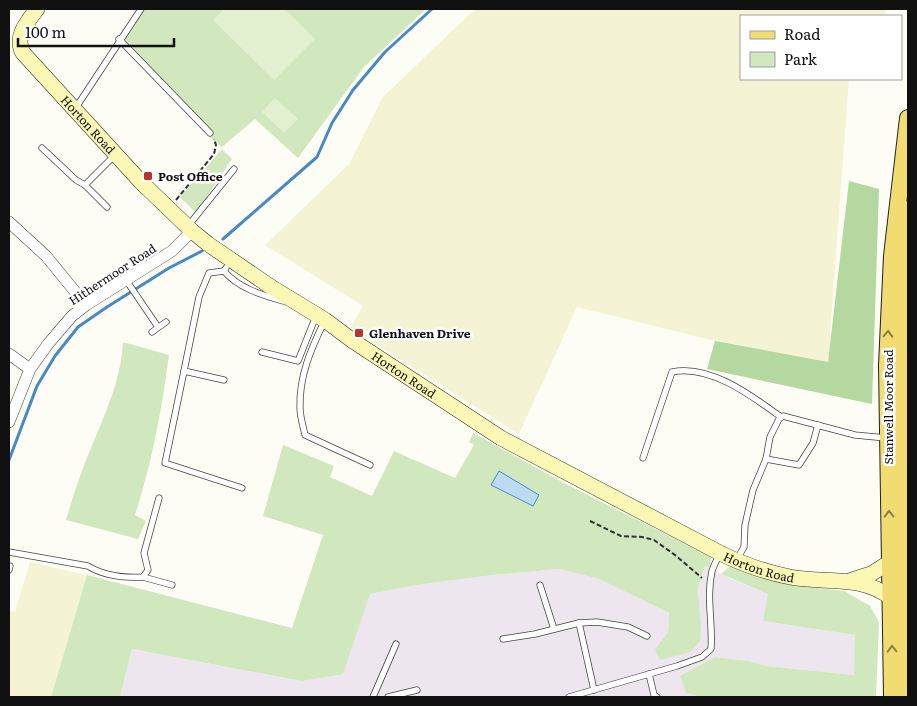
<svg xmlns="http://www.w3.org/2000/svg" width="917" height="706" font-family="Literata,serif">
	<rect width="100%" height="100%" fill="#fefdf5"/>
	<path fill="#eee6ee" d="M705,566L731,579L769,594L763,621L856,635L854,675L767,666L749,661L715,657L686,693L701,697H120L132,649L301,681L370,594L417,585L493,575L559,569L599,579L669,613L668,632L655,649L701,624L698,588Z"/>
	<g fill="#f4f4d5">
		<path d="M475,9H884L887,16H741V79H849L828,363L715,341L577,307L519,434L350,328L363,306L265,245L349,164L383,97Z"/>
		<path d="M30,562L87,575L51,697H9V611L15,612Z"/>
	</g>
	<g fill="#d1e8bf">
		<path d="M144,9H426L364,67L298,158L255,119L222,147L213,140L124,38Z"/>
		<path d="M222,149L232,159L196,213L180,197Z"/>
		<path d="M123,342L169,355C162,409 152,462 135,515L146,521L138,539L66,520C71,503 76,487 82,471C97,430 121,387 123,342Z"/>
		<path d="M473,433L566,484L711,557L710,568L705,566L698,588L701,624L700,641L690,652L660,660L655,649L668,632L669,613L599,579L559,569L493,575L417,585L370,594L343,674L301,681L132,649L120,697H51L87,575L292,628L323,535L263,516L283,445L334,466L330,477L372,496L394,451L455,478L474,445L469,442Z"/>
		<path d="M735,565L810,587L844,591L870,606L879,622L876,697H701L686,693L680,676L715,657L749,661L767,666L854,675L855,635L763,621L768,594L721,574L729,567Z"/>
	</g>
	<path fill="#b4d89f" d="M849,181L879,189L872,404L707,369L715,341L828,362Z"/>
	<g fill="#e2f0d0">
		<path d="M224,9H285L315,39L274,80L213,20Z"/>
		<path d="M275,98L298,119L284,133L262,112Z"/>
	</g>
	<path fill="#bcdaf3" stroke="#4789c6" d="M499,471L539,495L533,506L491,485Z"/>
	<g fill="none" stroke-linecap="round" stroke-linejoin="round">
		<g stroke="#4789c6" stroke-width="3">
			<path d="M223,239L317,157L332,123L353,90L385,52L432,9"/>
			<path d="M9,460L37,386L55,356L78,327L107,307L169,268L202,251"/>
		</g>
		<defs>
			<g id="lane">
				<path d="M119,39L210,133"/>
				<path d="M75,109L141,9"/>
				<path d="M42,148L76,180L85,185"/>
				<path d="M107,207L85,185L115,155"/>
				<path d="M188,226L234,169"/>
				<path d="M226,268L224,271C238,288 262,295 283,301"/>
				<path d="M224,271L209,273L199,297L184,371L224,380"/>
				<path d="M126,280L158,327"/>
				<path d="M324,322C311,349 299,376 300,408C300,416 303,426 305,435L370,465"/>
				<path d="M152,332L166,322"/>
				<path d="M262,352L298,361L316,316"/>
				<path d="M184,371L165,463L242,488"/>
				<path d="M643,458L672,372C710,364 752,396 781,417"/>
				<path d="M766,459L799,465L813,443L818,425"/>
				<path d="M9,552L88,566C104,576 124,578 143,577L148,570L144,553L159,498"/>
				<path d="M737,559L744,547L745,525L753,490L766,459L770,437L779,419L783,416L855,435L886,438"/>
				<path d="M9,566H10L9,570"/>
				<path d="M143,577L172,585"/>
				<path d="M540,585L554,629"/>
				<path d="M579,623L594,690"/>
				<path d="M503,639L535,634L579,623L597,622L628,627L647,636"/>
				<path d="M649,674L654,695L657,697"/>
				<path d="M373,697L396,644"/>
				<path d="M388,697L417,690"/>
				<path d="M569,697L677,666L702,657L711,649C713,623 706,597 712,571C714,565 717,559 720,553"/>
			</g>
			<g id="street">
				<path d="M9,222L46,256L86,305"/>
				<path d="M9,354L30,369"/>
				<path d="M9,422L30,369L48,344L72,316L86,305L172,251L192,231"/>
			</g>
			<g id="secondary">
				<path id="s1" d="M37,9C27,22 14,37 23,53L141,182L192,231L208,244L271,287L325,320L353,341L501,438L720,553C742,564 765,572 790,577C825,584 861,574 891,598"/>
				<path d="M852,580L871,574L890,562"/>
			</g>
			<g id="primary">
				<path d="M892,697L887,365L892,256L908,118"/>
				<path d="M905,697L899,366L908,209"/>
			</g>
		</defs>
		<use href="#lane" stroke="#434343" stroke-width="7"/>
		<use href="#street" stroke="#434343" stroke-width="12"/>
		<use href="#secondary" stroke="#323232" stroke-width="16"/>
		<use href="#primary" stroke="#212121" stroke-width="18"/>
		<g stroke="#323232" stroke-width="2" stroke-dasharray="5 2.5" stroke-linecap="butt">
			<path d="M176,200L214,154L216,145L214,139"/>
			<path d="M590,521L621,536L642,537L654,540L675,555L702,578"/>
		</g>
		<use href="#lane" stroke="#fff" stroke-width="5.5"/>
		<use href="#street" stroke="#fff" stroke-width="11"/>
		<use href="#secondary" stroke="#faf8b4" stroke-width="15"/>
		<use href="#primary" stroke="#f1dc72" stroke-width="16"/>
	</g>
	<defs><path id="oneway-chevron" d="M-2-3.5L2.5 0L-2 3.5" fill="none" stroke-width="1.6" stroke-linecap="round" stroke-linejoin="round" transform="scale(1.25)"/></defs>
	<g stroke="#8c8046">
		<use href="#oneway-chevron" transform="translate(888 334) rotate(-88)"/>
		<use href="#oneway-chevron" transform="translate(889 514) rotate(-91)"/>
		<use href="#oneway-chevron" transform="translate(892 649) rotate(-91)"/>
	</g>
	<g fill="#ba342f" stroke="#fff" stroke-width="2">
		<rect x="143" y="171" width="10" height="10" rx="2.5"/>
		<rect x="354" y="328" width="10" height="10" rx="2.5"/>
	</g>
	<g text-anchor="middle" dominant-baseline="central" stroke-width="5" stroke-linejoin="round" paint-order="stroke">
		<g font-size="12" fill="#101010" stroke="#fff">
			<text stroke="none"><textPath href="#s1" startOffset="146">Horton Road</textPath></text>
			<text transform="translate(112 274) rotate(-33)">Hithermoor Road</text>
			<text stroke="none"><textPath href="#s1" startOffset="551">Horton Road</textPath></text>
			<text transform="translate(888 407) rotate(-90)">Stanwell Moor Road</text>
			<text stroke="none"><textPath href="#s1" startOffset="956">Horton Road</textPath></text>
		</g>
		<g font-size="12" font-weight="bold" fill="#101010" stroke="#fff" text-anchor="start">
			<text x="158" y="176">Post Office</text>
			<text x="369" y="333">Glenhaven Drive</text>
		</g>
	</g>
	<rect width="917" height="706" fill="none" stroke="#101010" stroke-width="20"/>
	<rect x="740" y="15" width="162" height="65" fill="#ffffff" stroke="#9f9f9f"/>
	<rect x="750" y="31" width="25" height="8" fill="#f1dc72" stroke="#9f9f9f"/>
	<text x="784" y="40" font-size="15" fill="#101010">Road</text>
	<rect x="750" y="52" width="25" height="15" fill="#d1e8bf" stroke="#9f9f9f"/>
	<text x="784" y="65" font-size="15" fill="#101010">Park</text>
	<path d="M18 38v8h156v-8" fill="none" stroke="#101010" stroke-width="2.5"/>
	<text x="25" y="38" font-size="15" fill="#101010" stroke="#ffffff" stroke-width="4" paint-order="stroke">100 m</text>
</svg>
